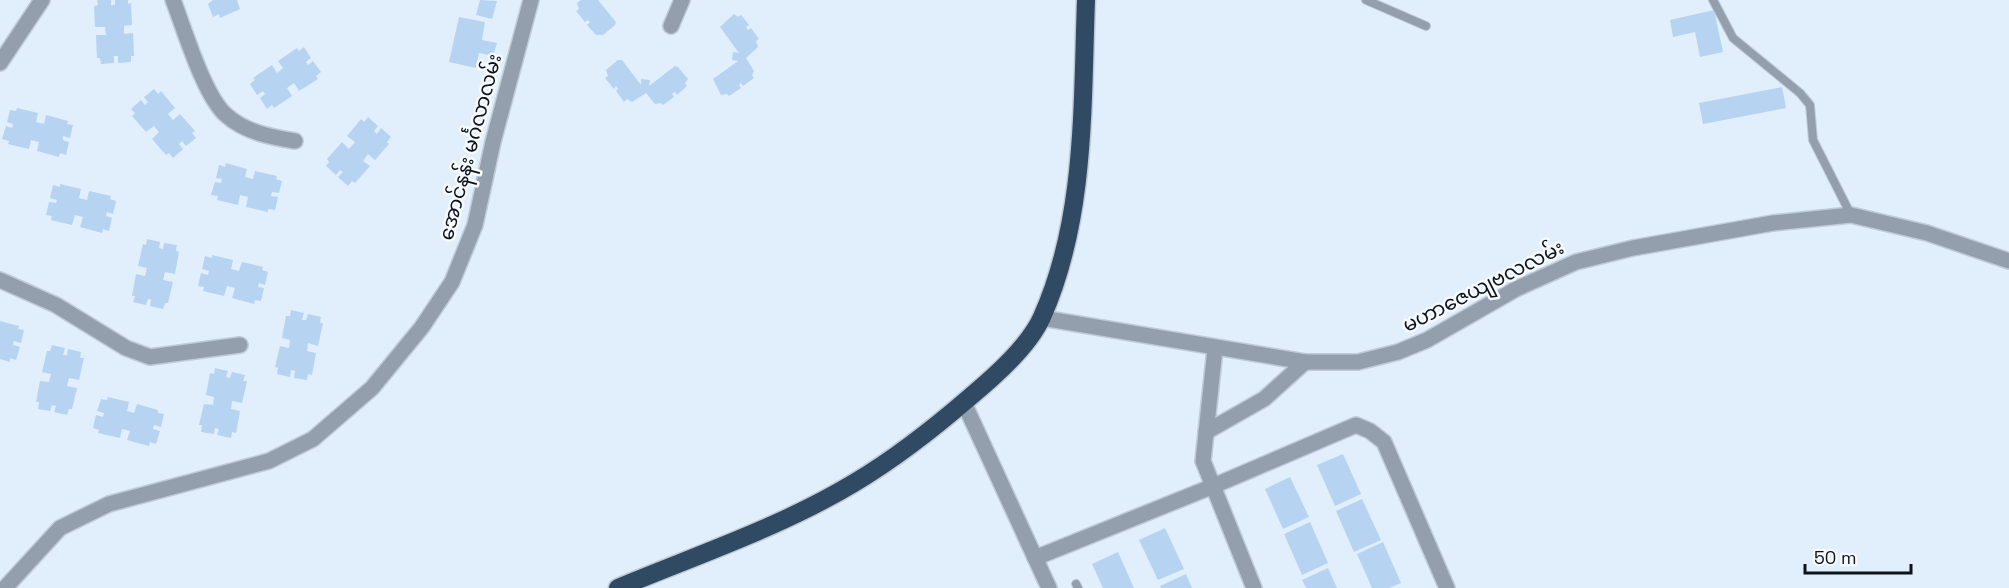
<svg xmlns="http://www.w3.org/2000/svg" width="2009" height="588" font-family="'Space Grotesk','Noto Sans Myanmar',sans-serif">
	<rect width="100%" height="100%" fill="#e1eefb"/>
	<g fill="#b6d4f2">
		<path d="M97,0H111V5H115V0H128V4L131,3L132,25L124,26V34L133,33L134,56H131V62L118,63V56H114V63L101,64L100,58H97L96,35H106L105,27H95L94,6L98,5Z"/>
		<path d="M213,0H237L240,9L220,18L219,14L213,17L208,4Z"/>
		<path d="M480,0L497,1L492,19L476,15Z"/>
		<path d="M581,0H598L616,22L615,25L603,35H596L587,25L590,22L588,20L585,22L576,11L579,9L577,3Z"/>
		<path d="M1714,10L1723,52L1700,57L1695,32L1673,37L1670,20Z"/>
		<path d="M734,14L738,17L741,15L749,25L746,27L748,30L751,28L759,39L756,41L758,47L746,58L754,71L752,75L754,78L743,86L741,83L739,85L741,88L729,96L727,94L721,95L713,79L738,61L732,60L733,52L739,53L720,27Z"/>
		<path d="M459,17L485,22L482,40L497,43L493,56L479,53L476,68L449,62Z"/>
		<path d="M304,47L311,58L306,62L308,65L313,61L321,72L316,76L318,79L299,91L294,83L287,88L292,96L274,108L272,105L267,109L260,98L265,94L263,91L257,95L250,84L255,80L253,78L272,65L277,73L283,68L278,61L297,48L299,51Z"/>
		<path d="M618,60H622L641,85V79L650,80L649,86L675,66L678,67L688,79L685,83L687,86L677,95L675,92L672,94L674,97L663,105L661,103L655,104L646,93L632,102L627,99L624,102L616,91L618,89L616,86L614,89L605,78L608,76L606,70Z"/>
		<path d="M1782,87L1786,108L1703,124L1699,103Z"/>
		<path d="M154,89L158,94L161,91L175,108L168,114L173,120L180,114L195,131L192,133L196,138L186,146L182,141L179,144L183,149L173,158L169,153L166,155L152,139L159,132L154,126L146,132L132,116L135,113L131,109L141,100L145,105L148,102L144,97Z"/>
		<path d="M17,108L38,113L36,122L44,124L46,115L68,121L67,124L73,125L70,138L63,136V140L69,142L66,155L60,153L59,157L37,151L39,142L31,140L29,149L8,144L9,141L2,139L6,126L12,128L13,124L7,122L10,110L16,111Z"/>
		<path d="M368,117L378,126L374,131L377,134L381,128L391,137L387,142L389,144L375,160L368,154L363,161L370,166L355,183L352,181L348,186L338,177L343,172L340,170L336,175L326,166L329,162L327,159L342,142L349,149L355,142L347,136L361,119L364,122Z"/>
		<path d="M226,163L247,169L245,177L253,179L255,171L277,176L276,179L282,181L279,193L272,192L271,196L278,197L275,210L268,209V212L246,207L248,197L240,195L238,205L217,200L218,196L211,195L215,182L221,183L222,179L216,178L219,165L225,167Z"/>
		<path d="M60,184L81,189L79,198L87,200L89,191L111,196L110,199L116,201L113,214L107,212L106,216L112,218L109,231L103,229L102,233L80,227L83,217L75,215L72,225L51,220L52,216L46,215L49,202L56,203L57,200L50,198L53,185L60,187Z"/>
		<path d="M147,239L160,242L159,248L163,249L164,243L177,245L176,251L179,252L175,274L165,272L163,280L173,282L168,303H165L163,309L150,306L151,299H148L146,305L133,302L135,296H132L136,274L145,276L147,268L138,266L143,244L146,245Z"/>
		<path d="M212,255L233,260L231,269L239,271L242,262L263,267L262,270L268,272L265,285L259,283L258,287L264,288L261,301L255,300L254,304L232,298L235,288L227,286L224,296L203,291L204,287L198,286L201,273L208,275L209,271L202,269L205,256L212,258Z"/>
		<path d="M291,310L304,313L302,320H306L308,314L321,317L320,323H323L318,346L308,343L307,351L316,353L312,375L308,374L307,380L294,378L295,371L291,370L290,377L277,374L278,368L275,367L280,346L289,348L290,340L282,338L286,316H290Z"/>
		<path d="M0,321L19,326L18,329L24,330L21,343L14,341L13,345L20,347L16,360L10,358V362L0,359Z"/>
		<path d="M52,345L65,348L63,355H67L68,349L81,352L80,358H84L79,380L69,378L67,386L77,388L72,409H69L67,415L54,412L56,406L52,405L50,411L38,409L39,402H36L40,381L49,382L51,374L42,372L47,351H50Z"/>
		<path d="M215,368L228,371L226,377L230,378L232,372L245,375L243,381H247L242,403L232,401L231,409L240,411L236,433L232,432L231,438L217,435L219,429L215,428L214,434L201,432L202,425H199L204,404L213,405L214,397L206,395L210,373L214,374Z"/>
		<path d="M108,397L129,402L127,411L134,413L137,404L158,410V413L164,414L161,427L154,425L153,429L160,431L156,444L150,442L149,446L127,440L130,431L122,429L120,438L98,433L99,430L93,428L96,415L103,417L104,413L97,411L101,399L107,400Z"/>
		<path d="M1343,454L1361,494L1335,506L1317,465Z"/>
		<path d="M1290,477L1309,517L1283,529L1265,489Z"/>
		<path d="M1362,499L1381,540L1354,552L1336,511Z"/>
		<path d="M1310,522L1328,563L1302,575L1284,534Z"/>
		<path d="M1165,528L1184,569L1158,580L1139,540Z"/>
		<path d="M1383,542L1401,583L1389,588H1372L1357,554Z"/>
		<path d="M1118,552L1134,588H1103L1092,564Z"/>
		<path d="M1328,568L1337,588H1306L1302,580Z"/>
		<path d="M1186,574L1192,588H1161L1160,586Z"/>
	</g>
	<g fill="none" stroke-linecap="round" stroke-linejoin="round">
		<defs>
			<g id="lane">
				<path d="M1366,0L1426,26"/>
				<path d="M1713,0L1733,38L1800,93L1810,105L1813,140L1851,215"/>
				<path d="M1076,584L1078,588"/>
			</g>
			<g id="street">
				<path d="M173,0C184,28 204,96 226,115C245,132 270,137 295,141"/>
				<path d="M671,26L682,0"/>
				<path d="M0,63L42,0"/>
				<path d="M0,280L56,305L126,348L150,357L240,345"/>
				<path d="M1042,318L1305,362H1358L1398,352L1427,340L1516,289L1576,262L1633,248L1773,223L1851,215L1927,233L2009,261"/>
				<path d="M1215,349L1203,461L1254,588"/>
				<path d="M964,403L1049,588"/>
				<path d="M1206,432L1264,399L1305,362"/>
				<path d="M1035,558L1211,487L1356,425L1370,431L1384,442L1447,588"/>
				<path d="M5,588L60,528L109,504L269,461L313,439L372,388L422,327L452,282L475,225L493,142L531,0"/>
			</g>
			<path id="highway" d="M618,588C697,555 781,527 854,483C896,458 933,429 970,397C995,376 1029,346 1042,317C1086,218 1082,106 1086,0"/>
		</defs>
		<use href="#lane" stroke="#bfcbd7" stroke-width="10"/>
		<use href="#street" stroke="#bfcbd7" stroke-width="18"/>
		<use href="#highway" stroke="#bfcbd7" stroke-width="21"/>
		<use href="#lane" stroke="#939fac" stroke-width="8"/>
		<use href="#street" stroke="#939fac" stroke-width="15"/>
		<use href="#highway" stroke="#314a63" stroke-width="18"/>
	</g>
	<g text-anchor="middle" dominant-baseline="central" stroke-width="5" stroke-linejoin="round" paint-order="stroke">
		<g font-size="20" fill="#0c131a" stroke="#f6fafe">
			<text transform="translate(470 147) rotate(-75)">အောင်နန်း မင်္ဂလာလမ်း</text>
			<text transform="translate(1483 286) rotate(-27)">မဟာဇေယျဗလလမ်း</text>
		</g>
	</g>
	<path d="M1805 564v9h106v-9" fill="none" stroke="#0c131a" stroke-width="3"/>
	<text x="1814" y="564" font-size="18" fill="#0c131a" stroke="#f6fafe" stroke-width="4.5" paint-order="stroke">50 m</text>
</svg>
